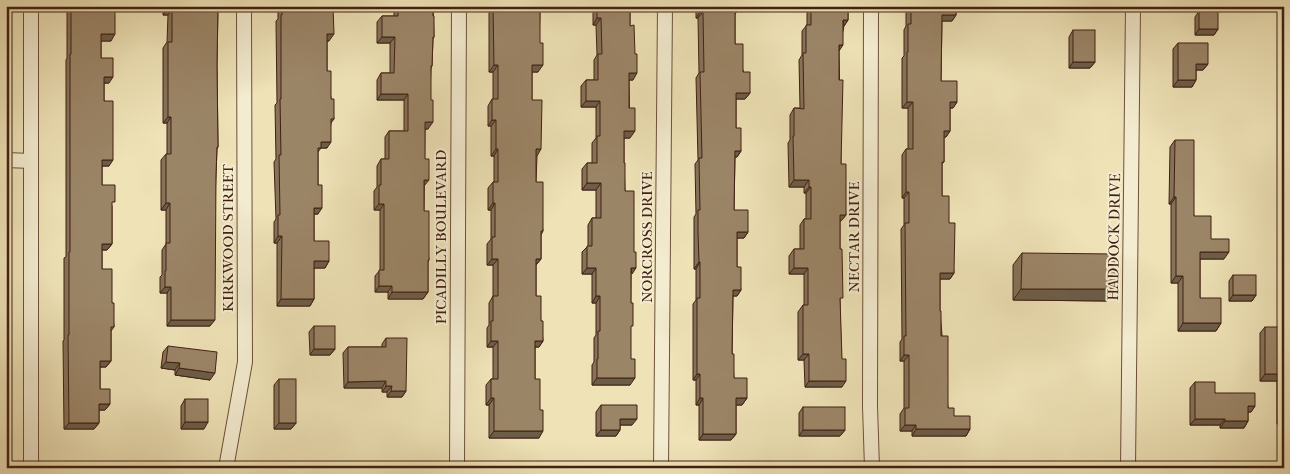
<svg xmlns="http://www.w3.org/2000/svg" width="1290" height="474" font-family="'IM FELL French Canon',serif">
	<rect width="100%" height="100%" fill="#eee2b6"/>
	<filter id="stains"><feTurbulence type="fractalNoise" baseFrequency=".004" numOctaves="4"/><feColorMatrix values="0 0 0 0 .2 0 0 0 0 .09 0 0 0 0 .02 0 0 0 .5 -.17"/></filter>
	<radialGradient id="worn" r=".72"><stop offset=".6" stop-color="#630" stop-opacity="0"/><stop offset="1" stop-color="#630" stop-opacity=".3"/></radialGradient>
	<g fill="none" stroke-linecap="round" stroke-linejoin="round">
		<defs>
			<g id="minor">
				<path d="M871,6L870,406L872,468"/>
				<path d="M6,160L31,161"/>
				<path d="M31,468V6"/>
				<path d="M226,468L245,362L244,6"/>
				<path d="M457,468L459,6"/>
				<path d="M661,468L665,6"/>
				<path d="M1128,468L1133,6"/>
			</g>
		</defs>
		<use href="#minor" stroke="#6c513b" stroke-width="16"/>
		<use href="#minor" stroke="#f4ecd0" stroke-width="14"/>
	</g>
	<g fill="#857259" stroke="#412112">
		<path d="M67,6H108L111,41H101V58L109,83H104V101L109,166H102V185L112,206V244L107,250H102V269L112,303L114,327L111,331V361L106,367H100V389L110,404L105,410H99V423L94,429H64L63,341L64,340V258L66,257V60L67,58Z"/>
		<path d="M163,6H218L217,64L218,147L217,149L210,326H167V293H160V277L162,275V250L166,244V210H161V160L166,154H167V123H163V48L167,42L168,15H163Z"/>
		<path d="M278,6H333L329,41H327V71L334,119L331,123L327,148H321L318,152V214H314V241L329,261L325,268H314V299L310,306H277V243H274V222L276,219L274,162L276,159L275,105L277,103L276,21L278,19Z"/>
		<path d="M394,6H433L434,37L433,39L432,66L431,68L428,129H425L424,211L429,260L428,262V292L423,299H388V292H375V276L380,270V210H374V191L377,187V166L381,159H385V137L389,131H404V100H377V80L381,73H390V43H377V22L382,16H394Z"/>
		<path d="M489,6H542L540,13L538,72H532V100L537,156L536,182L543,231L541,235V259L536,265V296L541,321L543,341L539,347H535V379L539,438H489V405H486V385L491,379H493V347H487V328L489,325V303L493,296V265H487V244L491,239V210H488V188L493,182H494V156H491V126H488V106L492,99H493V72H489Z"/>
		<path d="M593,6H630V26L633,80H629L630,138H624V163L625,191L631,274L630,385H592V365L594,362V338L596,335V303H592V274H582V252L588,246V225L592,218H596V190H582V169L587,163H592V143L596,138V107H581V86L586,80H594V60L597,55L596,25H593Z"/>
		<path d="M696,6H736V13L735,14V44L750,93L745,99H736V128L741,151L737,157H735L734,210L748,232L744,238H737V267L741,290L737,296H733L732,354L734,378L747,398L742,405H736V434L731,440H699V405H696V380H693V304L696,300V269H694V217L696,214L695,164L698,160L696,78L699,73L698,18H696Z"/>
		<path d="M807,6H848V20L844,26L839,51L841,164L846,215L841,221H840V302L842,387H805L804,360H798V312L803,305H804V274H789V256L794,249H800V225L804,219H806V193H804V187H789L788,143L790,140V115L794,108H800L799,60L802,55V31L807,25Z"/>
		<path d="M906,6H956V15L952,21H942L941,81L957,102L953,108H950V131L946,137H944V162L942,164V196L949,223L954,273L950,279H940V311L948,408L954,416L970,429L966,436H912V431H900V414L904,408V361H900V342L902,339L901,229L904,225V198H902V155L906,149H908V108H902V58L904,56V30L906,26Z"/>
		<path d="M1199,11L1218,29L1214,35H1195V17Z"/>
		<path d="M1073,30L1095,62L1090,68H1069V37Z"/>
		<path d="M1178,43L1208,64L1203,70H1196V80L1192,87H1173V49Z"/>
		<path d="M1175,140L1194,216L1211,239L1224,259H1200V298L1221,323L1216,331H1178V283H1171V204H1169L1170,147Z"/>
		<path d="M1022,253L1115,289L1107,301L1013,300V265Z"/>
		<path d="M1233,275L1256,295L1252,301H1229V281Z"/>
		<path d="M314,326L335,349L330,355H310L309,332Z"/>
		<path d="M1265,327L1283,374L1282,375L1284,424H1277V381H1260V333Z"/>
		<path d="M386,338L406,391L402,397H387V392H382V388H344L343,353L348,347H382V344Z"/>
		<path d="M168,346L210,380L175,375V370L161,368L163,352Z"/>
		<path d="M279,379L296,423L291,429H274V385Z"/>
		<path d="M1195,382L1215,393L1255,406L1251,412H1248V421L1244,428H1220V425H1190V388Z"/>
		<path d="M185,399L204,429H181V406Z"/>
		<path d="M601,405L632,425H620V430L616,436H596V412Z"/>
		<path d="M803,407L845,430L840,436H799V413Z"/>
	</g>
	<g fill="#6c5d48" stroke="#412112">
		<path d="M168,8H172L168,15H163Z"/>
		<path d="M700,12H703L698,18H696Z"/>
		<path d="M942,15H956L952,21H938Z"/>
		<path d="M597,18H601L596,25H593Z"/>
		<path d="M843,20H848L844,26Z"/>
		<path d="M1199,29H1218L1214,35H1195Z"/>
		<path d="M101,34H115L111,41H96Z"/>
		<path d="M327,34H334L329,41H322Z"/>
		<path d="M382,37H395L390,43H377Z"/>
		<path d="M839,45H843L839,51Z"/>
		<path d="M1073,62H1095L1090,68H1069Z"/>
		<path d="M1196,64H1208L1203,70H1192Z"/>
		<path d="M494,65H498L493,72H489Z"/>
		<path d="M532,65H543L538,72H528Z"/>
		<path d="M629,73H637L633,80H625Z"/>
		<path d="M104,77H113L109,83H99Z"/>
		<path d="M1178,80H1196L1192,87H1173Z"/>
		<path d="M736,93H750L745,99H732Z"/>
		<path d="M381,94H408L404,100H377Z"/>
		<path d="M586,101H600L596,107H581Z"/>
		<path d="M907,102H913L908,108H902Z"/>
		<path d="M950,102H957L953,108H946Z"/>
		<path d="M168,117H171L167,123H163Z"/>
		<path d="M492,120H496L491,126H488Z"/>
		<path d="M425,122H433L428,129H421Z"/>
		<path d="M624,131H635L630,138H620Z"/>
		<path d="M944,131H950L946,137H939Z"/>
		<path d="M321,142H331L327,148H316Z"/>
		<path d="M496,149H498L494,156H491Z"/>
		<path d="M536,149H541L537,156H532Z"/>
		<path d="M735,151H741L737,157H731Z"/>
		<path d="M102,160H113L109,166H98Z"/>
		<path d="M424,180H429L424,186Z"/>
		<path d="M794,180H809L804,187H789Z"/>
		<path d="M587,183H601L596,190H582Z"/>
		<path d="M809,187H811L806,193H804Z"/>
		<path d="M906,192H909L904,198H902Z"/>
		<path d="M1174,197H1176L1171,204H1169Z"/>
		<path d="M166,203H170L166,210H161Z"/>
		<path d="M493,203H495L491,210H488Z"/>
		<path d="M379,204H384L380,210H374Z"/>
		<path d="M314,208H322L318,214H310Z"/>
		<path d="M840,215H846L841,221H836Z"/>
		<path d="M737,232H748L744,238H732Z"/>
		<path d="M278,236H282L277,243H274Z"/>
		<path d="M102,244H112L107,250H97Z"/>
		<path d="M1200,252H1229L1224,259H1195Z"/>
		<path d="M492,259H498L493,265H487Z"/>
		<path d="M536,259H541L536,265H531Z"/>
		<path d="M314,261H329L325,268H310Z"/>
		<path d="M699,262H700L696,269H694Z"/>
		<path d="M587,268H596L592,274H582Z"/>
		<path d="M631,268H636L632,274Z"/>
		<path d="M794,268H808L804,274H789Z"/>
		<path d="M940,273H954L950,279H935Z"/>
		<path d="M1176,276H1183L1178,283H1171Z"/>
		<path d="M379,286H392L388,292H375Z"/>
		<path d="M165,287H171L167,293H160Z"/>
		<path d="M1021,289H1115L1107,301L1013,300Z"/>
		<path d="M733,290H741L737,296H728Z"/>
		<path d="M392,292H428L423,299H388Z"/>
		<path d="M1233,295H1256L1252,301H1229Z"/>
		<path d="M596,296H600L596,303H592Z"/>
		<path d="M281,299H314L310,306H277Z"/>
		<path d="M171,320H215L210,326H167Z"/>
		<path d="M1183,323H1221L1216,331H1178Z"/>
		<path d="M491,341H498L493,347H487Z"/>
		<path d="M535,341H543L539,347H531Z"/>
		<path d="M314,349H335L330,355H310Z"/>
		<path d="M803,354H809L804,360H798Z"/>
		<path d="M904,355H909L904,361H900Z"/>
		<path d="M100,361H111L106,367H95Z"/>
		<path d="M166,362L180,363L175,370L161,368Z"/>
		<path d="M179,368L215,373L210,380L175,375Z"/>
		<path d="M697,374H700L696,380H693Z"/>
		<path d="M1265,374H1283L1281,377V375L1277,381H1260Z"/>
		<path d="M597,378H635L630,385H592Z"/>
		<path d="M386,381L382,388H344L348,382Z"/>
		<path d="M809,381H846L842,387H805Z"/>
		<path d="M386,386H392L387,392H382Z"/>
		<path d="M391,391H406L402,397H387Z"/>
		<path d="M491,398H494L489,405H486Z"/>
		<path d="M700,398H703L699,405H696Z"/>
		<path d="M736,398H747L742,405H731Z"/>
		<path d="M99,404H110L105,410H94Z"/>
		<path d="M1248,406H1255L1251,412H1244Z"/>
		<path d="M1281,418H1284V424H1277Z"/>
		<path d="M620,419H637L632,425H616Z"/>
		<path d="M1195,419H1225L1220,425H1190Z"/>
		<path d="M1225,421H1248L1244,428H1220Z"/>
		<path d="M185,422H208L204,429H181Z"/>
		<path d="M69,423H99L94,429H64Z"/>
		<path d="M279,423H296L291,429H274Z"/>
		<path d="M905,425H916L912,431H900Z"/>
		<path d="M916,429H970L966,436H912Z"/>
		<path d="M601,430H620L616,436H596Z"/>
		<path d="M803,430H845L840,436H799Z"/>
		<path d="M494,431H543L539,438H489Z"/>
		<path d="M703,434H736L731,440H699Z"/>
	</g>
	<g fill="#9b8567" stroke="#412112">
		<path d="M71,6H108V8H115V34H101V58H113V77H104V101H113V160H102V185H115V202H112V244H102V269H112V303H114V327H111V361H100V389H110V404H99V423H69L68,335H69V252H70V54H71Z"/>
		<path d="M168,6H218L217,64L218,147H217L216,175L215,320H171V287H165V271H166V243H170V203H166V154H171V117H168V42H172V8H168Z"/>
		<path d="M282,6H333L334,34H327V71H331V99H334V119H331V142H321V148H318V185H322V208H314V241H329V261H314V299H281L282,236H278V215H280L279,155H281L280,99H281V15H282Z"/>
		<path d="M398,6H433V16H434V37H433L432,66H431V100H433V122H425V159H429V180H424V211H429V260H428V292H392V286H379V270H384V204H379V185H381V159H389V131H408V94H381V73H394L395,37H382V16H398Z"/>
		<path d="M493,6H542V10H540V43H543V65H532V100H542L541,149H536V182H543V231H541V259H536V296H541V321H543V341H535V379H540V410H543V431H494V398H491V379H498V341H491V321H493V296H498V259H492V237H495V203H493V182H498V149H496V120H492V99H498V65H494Z"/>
		<path d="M597,6H630V26L634,25L635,54H637V73H629V108H635V131H624V163H625V191H634V252H636V268H631V303H633V326H631V359H635V378H597V359H598V331H600V296H596V268H587V246H592V218H601V183H587V163H597V136H600V101H586V80H598V54H602L601,18H597Z"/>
		<path d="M701,6H736V13H735V44H743V72H750V93H736V128H741V151H735L734,210H748V232H737V267H741V290H733L732,354H734V378H747V398H736V434H703V398H700V374H697V298H700V262H699L698,232V210H700L699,158H702L700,72H704L703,12H700Z"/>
		<path d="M811,6H848V20H843V45H839V80H843L841,164H846V215H840V249H842L843,298H840L842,359H846V381H809V354H803V305H808V268H794V249H804V219H811V187H809V180H794L793,136H794V108L804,109L803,53H806V25H811Z"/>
		<path d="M911,6H956V15H942L941,81H957V102H950V131H944V162H942V196H949V223H955L954,273H940V311H941V336H948V408H954V416H970V429H916V425H905V408H909V355H904V336H906L905,223H909V192H906V149H913V102H907V52H908V24H911Z"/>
		<rect x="1199" y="11" width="19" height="18"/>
		<rect x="1073" y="30" width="22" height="32"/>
		<path d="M1178,43H1208V64H1196V80H1178Z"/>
		<path d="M1175,140H1194V216H1211V239H1229V252H1200V298H1221V323H1183V276H1176V197H1174Z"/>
		<path d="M1022,253L1115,254V289H1021Z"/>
		<rect x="1233" y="275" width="23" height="20"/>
		<rect x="314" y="326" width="21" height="23"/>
		<rect x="1265" y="327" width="18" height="47"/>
		<path d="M386,338H407L406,391H391L392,386H386V381L348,382V347H386Z"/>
		<path d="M168,346L217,352L215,373L179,368L180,363L166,362Z"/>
		<rect x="1281" y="375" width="3" height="43"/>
		<rect x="279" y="379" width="17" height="44"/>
		<path d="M1195,382H1215V393H1255V406H1248V421H1225V419H1195Z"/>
		<rect x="185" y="399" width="23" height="23"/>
		<path d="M601,405H637V419H620V430H601Z"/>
		<rect x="803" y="407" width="42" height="23"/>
	</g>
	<g text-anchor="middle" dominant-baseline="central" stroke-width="4" stroke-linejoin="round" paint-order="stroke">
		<g font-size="15" fill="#412112" stroke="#f4ecd0">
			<text transform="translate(441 237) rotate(-90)">PICADILLY BOULEVARD</text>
			<text transform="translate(647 237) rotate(-90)">NORCROSS DRIVE</text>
			<text transform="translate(854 237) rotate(-90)">NECTAR DRIVE</text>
			<text transform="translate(1114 237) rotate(-89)">HADDOCK DRIVE</text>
			<text transform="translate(228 238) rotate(-90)">KIRKWOOD STREET</text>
		</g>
	</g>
	<rect width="1290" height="474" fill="none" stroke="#eee2b6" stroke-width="25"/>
	<rect x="8" y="8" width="1275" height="459" fill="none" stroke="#412112" stroke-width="2.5"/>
	<rect x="12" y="12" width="1265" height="449" fill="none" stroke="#412112"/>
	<rect width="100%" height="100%" filter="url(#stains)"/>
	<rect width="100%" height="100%" fill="url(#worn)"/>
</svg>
